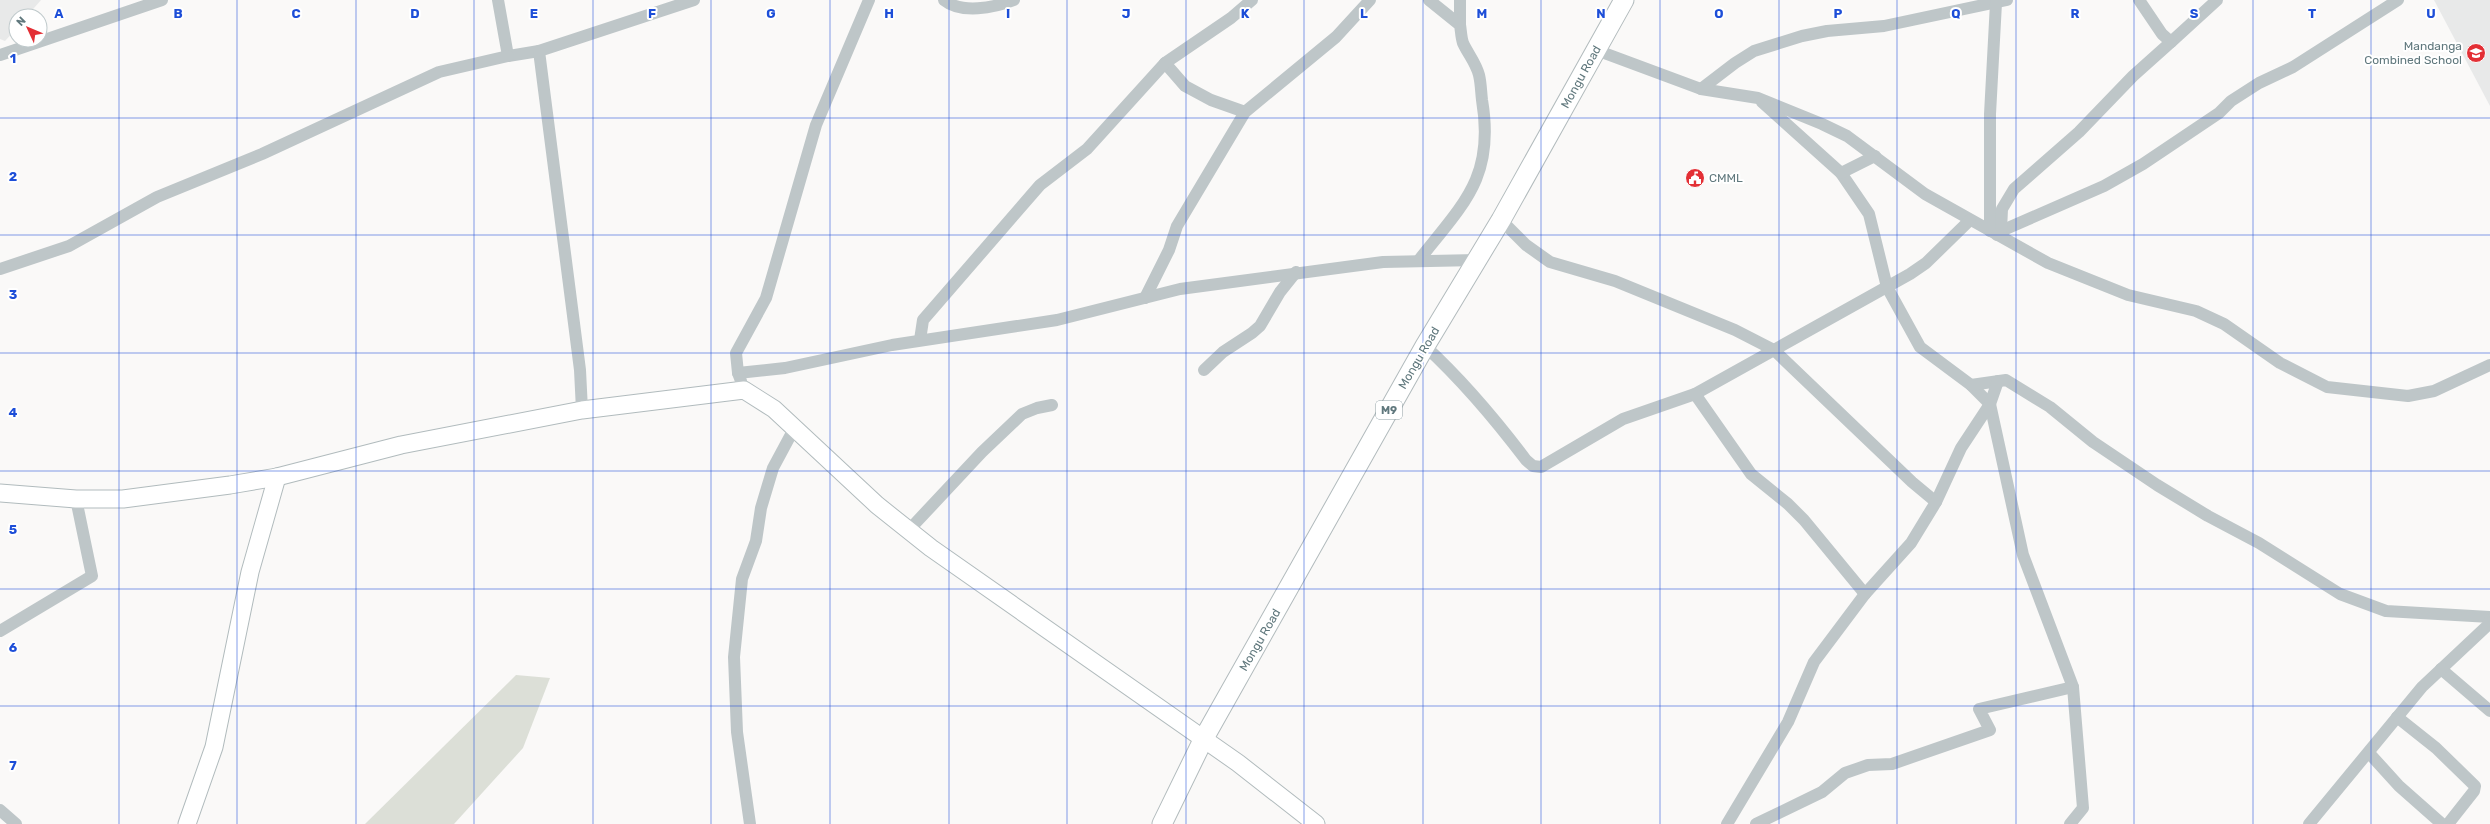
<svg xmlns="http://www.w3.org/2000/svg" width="2490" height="824" font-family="Rubik,sans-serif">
	<rect width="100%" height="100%" fill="#faf9f8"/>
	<g fill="#e8e9e9">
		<path d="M0,0H41L27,16H16V29L5,41L0,39Z"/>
		<path d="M2434,0H2490V106Z"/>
	</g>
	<path fill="#dcdfd7" d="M516,675L550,678L523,748L454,824H365Z"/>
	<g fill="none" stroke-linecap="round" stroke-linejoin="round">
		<defs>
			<g id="secondary">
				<path d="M0,493L76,499H123L230,485L277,477L401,445L582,410L744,390L774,409L877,505L931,548L1238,763L1316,824"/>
				<path d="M187,824L214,747L250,572L277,477"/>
			</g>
			<path id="primary" d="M1162,824L1204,738L1425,346L1501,220L1624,0"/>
		</defs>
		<use href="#secondary" stroke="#b1bbbd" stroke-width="19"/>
		<use href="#primary" stroke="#b2bbbd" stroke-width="21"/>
		<g stroke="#bec6c8" stroke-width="12">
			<path d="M498,0L508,56L539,51"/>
			<path d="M944,0C961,14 994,8 1014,0"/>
			<path d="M1460,0V25"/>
			<path d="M2171,42L2217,0"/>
			<path d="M1596,50L1701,89L1758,98L1822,124L1847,136L1925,194L2023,249L2048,263L2128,295L2196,311L2224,324L2280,363L2327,387L2408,396L2434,391L2490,365"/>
			<path d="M0,55L162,0"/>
			<path d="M1165,63L1185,86L1211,100L1245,112"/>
			<path d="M1701,89L1735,63L1754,51L1802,36L1827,31L1884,26L2007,0"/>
			<path d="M1762,102L1841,173L1869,214L1887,287L1920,347L1971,385L1990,404L2023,555L2073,687L2083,808L2070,824"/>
			<path d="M1841,173L1875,156"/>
			<path d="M1501,220L1526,245L1550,262L1615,281L1735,330L1774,350L1912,482L1936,502"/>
			<path d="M1990,231V114L1996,3"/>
			<path d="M2001,231L2104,186L2143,164L2219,113L2231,101L2259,83L2293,67L2398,0"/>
			<path d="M1997,235L2001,231L2002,209L2014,189L2079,132L2133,76L2171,42L2162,34L2139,0"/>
			<path d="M1419,260C1464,203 1495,177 1482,100C1481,92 1481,83 1479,75C1476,63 1468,54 1463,43C1461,37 1461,30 1460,25L1429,0"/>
			<path d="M0,269L69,246L157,197L262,154L439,72L508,56"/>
			<path d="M1145,298L1169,250L1177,226L1245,112L1336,37L1370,0"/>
			<path d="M920,340L923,320L1040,185L1087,149L1165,63L1231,18L1252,0"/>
			<path d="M1425,346C1463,381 1495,419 1526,460L1533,466L1541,467L1623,419L1695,394L1910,274L1926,263L1970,220"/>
			<path d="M1204,370L1223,352L1252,333L1260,326L1280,292L1296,272"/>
			<path d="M738,373L785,368L892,345L1057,320L1180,289L1383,262L1477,260"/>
			<path d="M741,381L738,373L736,353L766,298L816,125L869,0"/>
			<path d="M1971,385L2006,380L2050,407L2093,442L2157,485L2208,516L2259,543L2340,594L2386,611L2490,617"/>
			<path d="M1695,394L1751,474L1788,504L1804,520L1865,594"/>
			<path d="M582,410L580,370L539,51L694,0"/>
			<path d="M908,531L982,452L1022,414L1037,408L1052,405"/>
			<path d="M0,631L92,576L76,499"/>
			<path d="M2441,669L2490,711"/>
			<path d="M2397,717L2436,748L2475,786L2474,791L2448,824"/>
			<path d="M2369,753L2399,786L2442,824"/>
			<path d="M0,810L16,824"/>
			<path d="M750,824L737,732L734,657L742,579L756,541L761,508L773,468L795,427"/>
			<path d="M1727,824L1788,722L1814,662L1865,594L1911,543L1936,502L1961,448L1990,404L1998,381"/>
			<path d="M1756,824L1822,792L1845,773L1868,765L1892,764L1990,730L1979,709L2073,687"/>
			<path d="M2309,824L2422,687L2488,625L2490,620"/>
		</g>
		<use href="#secondary" stroke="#fff" stroke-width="17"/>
		<use href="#primary" stroke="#fff" stroke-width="19"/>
	</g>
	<path fill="none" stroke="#1d4ed8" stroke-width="1" stroke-opacity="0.55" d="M119,0V824M237,0V824M356,0V824M474,0V824M593,0V824M711,0V824M830,0V824M949,0V824M1067,0V824M1186,0V824M1304,0V824M1423,0V824M1541,0V824M1660,0V824M1779,0V824M1897,0V824M2016,0V824M2134,0V824M2253,0V824M2371,0V824M0,118H2490M0,235H2490M0,353H2490M0,471H2490M0,589H2490M0,706H2490"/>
	<defs>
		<symbol id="school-disc" viewBox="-11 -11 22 22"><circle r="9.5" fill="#e32f35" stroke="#fff"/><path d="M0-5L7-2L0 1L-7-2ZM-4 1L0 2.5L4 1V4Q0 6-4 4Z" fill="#fff"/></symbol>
		<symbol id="civic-disc" viewBox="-11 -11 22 22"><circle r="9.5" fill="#e32f35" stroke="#fff"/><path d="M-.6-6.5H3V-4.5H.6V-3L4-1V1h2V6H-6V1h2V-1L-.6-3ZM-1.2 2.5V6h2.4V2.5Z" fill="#fff"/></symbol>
	</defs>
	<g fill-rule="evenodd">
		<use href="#school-disc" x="2465" y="42" width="22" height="22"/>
		<use href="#civic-disc" x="1684" y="167" width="22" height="22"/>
	</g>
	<g text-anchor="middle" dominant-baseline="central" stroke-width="4" stroke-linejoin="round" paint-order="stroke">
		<rect fill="#fff" stroke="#90a0a4" stroke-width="1" x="1376" y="401" width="26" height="18" rx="3"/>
		<g font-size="11" font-weight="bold" fill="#60787d">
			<text x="1389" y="410">M9</text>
		</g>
		<g font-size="12" fill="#60787d" stroke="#fff" text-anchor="end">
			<text x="2462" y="46">Mandanga<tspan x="2462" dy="14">Combined School</tspan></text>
			<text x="1709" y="178" text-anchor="start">CMML</text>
		</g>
		<g font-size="12" fill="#60787d" stroke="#fff">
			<text transform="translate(1581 77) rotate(-61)">Mongu Road</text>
			<text transform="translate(1419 358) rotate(-60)">Mongu Road</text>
			<text transform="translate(1260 640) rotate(-60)">Mongu Road</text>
		</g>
	</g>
	<g font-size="13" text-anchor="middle" font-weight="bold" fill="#1d4ed8" stroke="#fff" stroke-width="4" stroke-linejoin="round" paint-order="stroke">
		<text x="59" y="18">A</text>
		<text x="178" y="18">B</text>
		<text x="296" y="18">C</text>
		<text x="415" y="18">D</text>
		<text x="534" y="18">E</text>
		<text x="652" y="18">F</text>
		<text x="771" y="18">G</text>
		<text x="889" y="18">H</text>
		<text x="1008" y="18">I</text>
		<text x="1126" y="18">J</text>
		<text x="1245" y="18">K</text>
		<text x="1364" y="18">L</text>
		<text x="1482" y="18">M</text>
		<text x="1601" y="18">N</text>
		<text x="1719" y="18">O</text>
		<text x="1838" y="18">P</text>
		<text x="1956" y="18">Q</text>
		<text x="2075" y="18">R</text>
		<text x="2194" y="18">S</text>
		<text x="2312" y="18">T</text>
		<text x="2431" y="18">U</text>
		<text x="13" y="63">1</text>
		<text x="13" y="181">2</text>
		<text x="13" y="299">3</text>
		<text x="13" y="417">4</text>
		<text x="13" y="534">5</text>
		<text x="13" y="652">6</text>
		<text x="13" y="770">7</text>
	</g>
	<g transform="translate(28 28) rotate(314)"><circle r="19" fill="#ffffff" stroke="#bfc9cb"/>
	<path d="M0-3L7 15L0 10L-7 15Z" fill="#e32f35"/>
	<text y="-6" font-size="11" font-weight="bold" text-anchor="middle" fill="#60787d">N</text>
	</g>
</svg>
